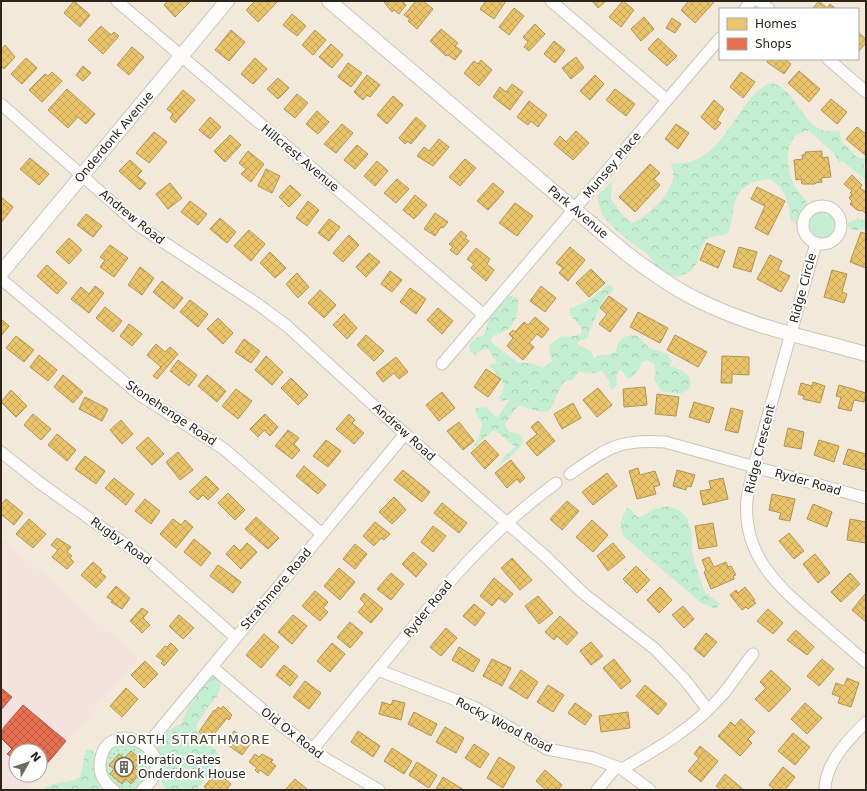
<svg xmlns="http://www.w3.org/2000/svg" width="867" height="791" font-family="'DejaVu Sans',sans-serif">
	<defs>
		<pattern id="forest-crowns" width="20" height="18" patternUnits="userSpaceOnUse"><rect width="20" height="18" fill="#c3eed1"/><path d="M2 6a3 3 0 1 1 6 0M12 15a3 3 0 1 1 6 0" fill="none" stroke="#a8ccb3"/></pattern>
		<pattern id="park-dots" width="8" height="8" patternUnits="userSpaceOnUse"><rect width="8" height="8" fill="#c3eed1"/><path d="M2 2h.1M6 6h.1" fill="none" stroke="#a8ccb3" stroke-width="1.8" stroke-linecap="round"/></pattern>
		<pattern id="homes-cross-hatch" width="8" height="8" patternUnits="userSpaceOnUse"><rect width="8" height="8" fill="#e9c46a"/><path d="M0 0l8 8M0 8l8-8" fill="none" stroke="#c8a85b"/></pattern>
		<pattern id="shops-cross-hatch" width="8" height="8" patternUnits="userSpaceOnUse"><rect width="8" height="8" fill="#e76f51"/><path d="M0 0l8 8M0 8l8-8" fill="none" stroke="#bb5b42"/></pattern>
	</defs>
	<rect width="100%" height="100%" fill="#f2e9db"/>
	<path fill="#f4e2de" d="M1,537L138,658L40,774V751H16V775H39L26,790H1Z"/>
	<circle fill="#c3eed1" cx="822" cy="225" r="19"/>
	<g fill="url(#forest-crowns)">
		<path d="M769,83C799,85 802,140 839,130L842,142L858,158H866L864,165L866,180L842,161L839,163L834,153L809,131C783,131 785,169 794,185C798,193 806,197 808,206L799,222L795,224C788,218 790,216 789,207C787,195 780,185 770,179C746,181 736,189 733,213C731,222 732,226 727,234L708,238L701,247L697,263L690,272L677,277L666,274L658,269L649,256L616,230L602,215L597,196L612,182L611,199L624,217L632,223C649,215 668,197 673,179C674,174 672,168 671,163C711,169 729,125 750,99C754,92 763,88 769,83Z"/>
		<path d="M858,218L866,221V230C859,229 852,233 847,225L849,222Z"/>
		<path d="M607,285H611L613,291L607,295L601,304L587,338L577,342L578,345L591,351L593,358C600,353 609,357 616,351C618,338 625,334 638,336L649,348L666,353L672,361L670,366C681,370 693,373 690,388L680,394L661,391L654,379L656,374L654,364L646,360L642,362L640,367L632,378H627L621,369C615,373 616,379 617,385L613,390L609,387V380L602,371L589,374L579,371L573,380L565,381C557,390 556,402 549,411C536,414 530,407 518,406L506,422L505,426L510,432L520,434L523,440C520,451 508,459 499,465L505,456L515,447L495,430L491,432L471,450L478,439L482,424L475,411L476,408L486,407L497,418L510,399L502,401L499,398C510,382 499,377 489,365L497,363L488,349L482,350L475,355L470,352L469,345L474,339L484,335C487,322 490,327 485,312C494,305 505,291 517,298C520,309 516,325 505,331C500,334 494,334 491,338L492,343L518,363H531L543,368L552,361L549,351L550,344L562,336C569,337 577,337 582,332C583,323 569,319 569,309L588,301Z"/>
		<path d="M669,506L681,511L688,520L692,536V553L698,573L705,592L720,604L716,609L701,603L623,536L620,523L627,508L633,511L637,517H641L654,509Z"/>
		<path d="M214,675L221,682L220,690L216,698L208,707L196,726C200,741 214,743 220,758L211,774L195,790H166C158,779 164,779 163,769C162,757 153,750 158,737L182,723C186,710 199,680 214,675Z"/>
		<path d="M91,749L97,757L96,773L100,790H43C51,780 76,784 80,776C83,769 83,760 85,753L86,750Z"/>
	</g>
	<path fill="url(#park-dots)" d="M130,738L155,760L142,790H114L112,789L101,756L106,748Z"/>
	<g fill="url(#homes-cross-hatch)" stroke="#b09452">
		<path d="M74,1L90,15L80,27L64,13Z"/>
		<path d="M168,1H191L175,17L164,5Z"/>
		<path d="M255,1H278L258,22L246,10Z"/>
		<path d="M383,1H402L406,5L399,14L394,10L392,12Z"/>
		<path d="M416,1H423L433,9L417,29L408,21L410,19L404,15Z"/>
		<path d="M486,1H506L494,19L480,9Z"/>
		<path d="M592,1H606L598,8Z"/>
		<path d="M623,1L634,10L621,27L609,17Z"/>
		<path d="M689,1H715L695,23L681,10Z"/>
		<path d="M819,1L827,8L830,4L836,9H812Z"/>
		<path d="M514,8L524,16L509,35L499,27Z"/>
		<path d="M292,14L306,26L297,36L283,25Z"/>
		<path d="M644,17L654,29L641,41L631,29Z"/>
		<path d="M672,18L681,24L675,33L666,28Z"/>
		<path d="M535,24L545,34L529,51L524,47L528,42L523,37Z"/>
		<path d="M101,26L111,35L114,32L119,36L103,54L88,40Z"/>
		<path d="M441,29L458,43L455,46L462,51L455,60L448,55L446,56L430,41Z"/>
		<path d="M231,30L245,42L229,61L215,50Z"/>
		<path d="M315,30L326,40L313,55L302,45Z"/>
		<path d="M858,32L866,39V43L858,52Z"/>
		<path d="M658,38L677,56L667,66L648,49Z"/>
		<path d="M554,41L565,50L555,63L544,54Z"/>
		<path d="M331,44L343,55L332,68L319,57Z"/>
		<path d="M5,45L15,57L4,69L1,66V50Z"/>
		<path d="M132,47L144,57L129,75L117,65Z"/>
		<path d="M576,57L584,68L571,79L562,68Z"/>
		<path d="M26,58L37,68L22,84L11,74Z"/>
		<path d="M255,58L267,69L253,84L241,74Z"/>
		<path d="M769,59H785L791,64L784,74L767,62Z"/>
		<path d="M481,60L492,70L479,86L464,73L474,61L478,64Z"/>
		<path d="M348,63L362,73L351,87L338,77Z"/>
		<path d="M83,66L91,73L83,81L76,75Z"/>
		<path d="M799,71L820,89L809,102L788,83Z"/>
		<path d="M52,72L62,81L42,102L29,90L45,74L48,76Z"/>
		<path d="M741,72L755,82L743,98L730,87Z"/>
		<path d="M367,75L380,85L370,97L367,95L363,100L354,92Z"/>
		<path d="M595,75L604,84L590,100L580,91Z"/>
		<path d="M278,78L289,88L278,99L267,89Z"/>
		<path d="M512,84L523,92L510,110L493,97L500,87L506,92Z"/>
		<path d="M67,89L95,114L86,124L78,117L68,128L48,110Z"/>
		<path d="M615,89L635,104L626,116L606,100Z"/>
		<path d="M183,90L195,100L175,123L170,118L173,114L167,109Z"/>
		<path d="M297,94L308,103L295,118L284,109Z"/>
		<path d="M393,96L403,105L387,124L377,115Z"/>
		<path d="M831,99L847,112L837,124L821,110Z"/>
		<path d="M714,100L724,109L717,120L721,123L715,130L701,117Z"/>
		<path d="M529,101L547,115L538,127L531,121L528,125L517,117Z"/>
		<path d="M317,111L329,122L318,134L306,124Z"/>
		<path d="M210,117L221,127L210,139L199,130Z"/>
		<path d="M416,117L426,126L411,144L407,141L405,144L399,138Z"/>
		<path d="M342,124L353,133L336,153L324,144Z"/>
		<path d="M676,124L689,133L678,149L665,139Z"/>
		<path d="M857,127L866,134L865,155L846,139Z"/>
		<path d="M576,131L589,143L573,160L554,144L560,136L566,142Z"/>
		<path d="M154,132L167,142L149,163L136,153Z"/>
		<path d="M230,135L241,145L225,162L214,151Z"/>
		<path d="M439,139L449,147L433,166L417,156L424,147L429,151Z"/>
		<path d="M357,145L368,154L355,169L344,160Z"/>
		<path d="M248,151L264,164L251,182L241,174L246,169L239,163Z"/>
		<path d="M822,151V158L828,157L831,177L821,178L822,182L815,183V184H802L801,179L796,180L794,160L803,159L802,155L806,154L805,152Z"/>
		<path d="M30,158L49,174L39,185L20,169Z"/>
		<path d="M465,159L476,168L460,186L449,177Z"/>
		<path d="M130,160L142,171L137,176L146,183L140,190L119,171Z"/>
		<path d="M377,161L388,171L375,186L364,176Z"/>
		<path d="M650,164L660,173L654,179L660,185L635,212L619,197Z"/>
		<path d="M266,169L280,176L272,193L258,186Z"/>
		<path d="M852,175L862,185L860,188L866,192V214L862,210L861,211L857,210L850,204L852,201L849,198L852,194L850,193L852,191L844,184Z"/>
		<path d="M397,179L409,189L396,203L384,193Z"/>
		<path d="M170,183L182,198L168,209L156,194Z"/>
		<path d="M493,183L504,192L488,210L477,201Z"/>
		<path d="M290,185L301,195L289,207L279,197Z"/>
		<path d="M757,187L785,201L768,235L755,228L765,206L751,199Z"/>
		<path d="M415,195L427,205L414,219L403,210Z"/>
		<path d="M1,197L13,207L1,223Z"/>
		<path d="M190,201L207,214L198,225L181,212Z"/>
		<path d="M308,201L319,210L307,226L296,218Z"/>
		<path d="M515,203L533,216L517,236L499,223Z"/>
		<path d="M435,213L448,222L443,228L441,227L435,236L424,229Z"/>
		<path d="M86,214L102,226L93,237L77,225Z"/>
		<path d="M220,218L236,232L227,243L210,229Z"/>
		<path d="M329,219L340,227L329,241L318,233Z"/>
		<path d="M249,230L265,244L251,261L234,246Z"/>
		<path d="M461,231L467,236L465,238L469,241L457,255L450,250L453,247L449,244Z"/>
		<path d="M861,232L866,234V268L850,262Z"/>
		<path d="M349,235L359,245L343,262L333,253Z"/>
		<path d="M69,238L82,250L69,264L56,252Z"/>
		<path d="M707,243L725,251L718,268L700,260Z"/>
		<path d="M110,245L128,258L114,277L100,267L105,260L100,257Z"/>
		<path d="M570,247L585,260L568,281L559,273L563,268L556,263Z"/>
		<path d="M739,247L757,252L751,272L733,267Z"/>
		<path d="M476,248L490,259L487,264L494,270L486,281L471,268L474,264L467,259Z"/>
		<path d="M270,252L286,268L275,278L260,263Z"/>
		<path d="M369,253L380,262L366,277L356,267Z"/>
		<path d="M770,255L782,261L778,270L790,276L781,292L757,279Z"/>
		<path d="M47,265L67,283L57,294L37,276Z"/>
		<path d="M140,267L154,278L142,295L128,285Z"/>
		<path d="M591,269L605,283L589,297L576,283Z"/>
		<path d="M832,270L847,274L842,292L847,294L844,303L824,297Z"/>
		<path d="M390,271L402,280L392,292L381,284Z"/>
		<path d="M297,273L309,287L298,298L286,284Z"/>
		<path d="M162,281L183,298L174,309L153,292Z"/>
		<path d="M95,286L104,293L89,313L71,299L81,287L89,294Z"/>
		<path d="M541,286L556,298L545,312L530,301Z"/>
		<path d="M410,288L426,299L416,314L400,302Z"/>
		<path d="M320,290L336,305L324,318L308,303Z"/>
		<path d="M609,296L627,309L610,332L599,324L607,314L600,308Z"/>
		<path d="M190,300L208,314L198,327L180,312Z"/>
		<path d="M105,307L122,321L113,332L96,318Z"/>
		<path d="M438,308L453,321L442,334L427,320Z"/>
		<path d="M638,312L668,328L660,343L630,327Z"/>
		<path d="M344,314L357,328L347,339L333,325Z"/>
		<path d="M535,317L549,329L542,338L537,334L529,343L534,347L523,360L507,346L513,338L509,334L513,330L515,332L524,322L528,325Z"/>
		<path d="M218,318L233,333L223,344L207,329Z"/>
		<path d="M1,319L9,326L1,336Z"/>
		<path d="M129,324L142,334L132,346L120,336Z"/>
		<path d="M366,335L384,351L374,361L357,345Z"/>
		<path d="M675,335L707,352L698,367L667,350Z"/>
		<path d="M16,336L34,350L24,362L6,348Z"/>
		<path d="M244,339L260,351L251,363L235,352Z"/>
		<path d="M156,344L165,352L170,347L178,354L157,379L153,376L161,367L147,355Z"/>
		<path d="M39,355L57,370L48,381L30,367Z"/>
		<path d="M266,356L283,372L272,385L255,370Z"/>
		<path d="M722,356L749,357V375L732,374V383H721Z"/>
		<path d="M396,357L408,372L399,379L394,373L383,382L376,373Z"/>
		<path d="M178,360L197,375L189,386L170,371Z"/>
		<path d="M486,369L501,379L488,397L474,387Z"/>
		<path d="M63,375L83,392L73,403L54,387Z"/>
		<path d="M207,375L226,391L217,402L198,386Z"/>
		<path d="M291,378L308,395L298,405L281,388Z"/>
		<path d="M813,382L825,386L820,403L803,399L804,396L798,394L801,383L812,386Z"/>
		<path d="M839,385L866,393L864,402L854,400L851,411L838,408L841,397L836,396Z"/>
		<path d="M645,387L647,405L624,407L623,389Z"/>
		<path d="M598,388L612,405L597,417L583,400Z"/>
		<path d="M236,389L252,401L238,419L222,406Z"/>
		<path d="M11,390L27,406L16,417L1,402Z"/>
		<path d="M442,392L455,408L439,421L426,405Z"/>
		<path d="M657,394L679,397L676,416L655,414Z"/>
		<path d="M85,397L108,409L102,421L79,409Z"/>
		<path d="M694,402L714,408L709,423L689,417Z"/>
		<path d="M573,403L581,418L562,429L554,414Z"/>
		<path d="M731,408L743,411L738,433L725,430Z"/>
		<path d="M33,414L51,429L41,440L24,425Z"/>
		<path d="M265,414L278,427L270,436L264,430L258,437L250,429Z"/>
		<path d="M349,414L355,420L352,423L364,433L354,444L336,429Z"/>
		<path d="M121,420L133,434L122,444L110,430Z"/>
		<path d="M538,421L555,441L537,456L526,443L537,434L531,427Z"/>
		<path d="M459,422L474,441L463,450L447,431Z"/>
		<path d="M788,428L804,432L801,449L784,446Z"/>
		<path d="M288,430L299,438L294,444L300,450L292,459L275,446Z"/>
		<path d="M57,434L76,450L67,461L48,445Z"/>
		<path d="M148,437L164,454L152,465L136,448Z"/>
		<path d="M326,440L341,451L328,467L313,456Z"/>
		<path d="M485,440L499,455L485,469L471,453Z"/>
		<path d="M819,440L839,446L834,462L814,455Z"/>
		<path d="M848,449L866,454V470L843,464Z"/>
		<path d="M178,452L193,470L180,480L166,462Z"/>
		<path d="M85,456L105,471L96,484L75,469Z"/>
		<path d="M511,460L525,478L520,483L517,479L507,488L495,473Z"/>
		<path d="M304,466L326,485L318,494L296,476Z"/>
		<path d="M638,468L640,475L655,471L660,485L654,487L656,494L637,499L629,471Z"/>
		<path d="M403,470L430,492L422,502L394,480Z"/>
		<path d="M677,470L695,475L691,487L687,486L686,490L673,486Z"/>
		<path d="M607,473L617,486L593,505L582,492Z"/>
		<path d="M206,476L219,489L208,500L203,495L198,500L189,492Z"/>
		<path d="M114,478L134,494L126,505L105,488Z"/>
		<path d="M723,478L728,499L703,505L700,491L711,489L709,481Z"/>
		<path d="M228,493L245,510L235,520L218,503Z"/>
		<path d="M772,494L795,499L790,521L779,519L781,513L769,510Z"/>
		<path d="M394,497L406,510L392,524L379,512Z"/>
		<path d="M6,499L23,513L14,525L1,514V505Z"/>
		<path d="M145,499L160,511L151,524L135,511Z"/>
		<path d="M567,501L579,511L562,530L550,519Z"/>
		<path d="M442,503L467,523L459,533L434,513Z"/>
		<path d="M813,504L832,512L827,527L807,519Z"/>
		<path d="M256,517L279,538L268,549L245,529Z"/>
		<path d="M29,519L46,534L33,548L16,534Z"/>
		<path d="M173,519L181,525L185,520L193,527L176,548L160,534Z"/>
		<path d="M850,519L866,522V543L847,540Z"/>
		<path d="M592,520L608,535L593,552L576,537Z"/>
		<path d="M375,522L390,534L384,540L381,538L374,546L363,536Z"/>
		<path d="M713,523L717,546L699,549L695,526Z"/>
		<path d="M433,526L446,536L433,552L421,542Z"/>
		<path d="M789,533L804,551L794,559L779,541Z"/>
		<path d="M57,538L71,547L67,552L72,556L70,558L74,562L67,569L52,557L58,550L51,545Z"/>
		<path d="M194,539L211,553L201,566L184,552Z"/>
		<path d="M247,543L257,552L241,569L226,554L234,545L240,551Z"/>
		<path d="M613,543L625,557L608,571L597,556Z"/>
		<path d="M355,544L367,554L355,569L343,559Z"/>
		<path d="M413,552L427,564L416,577L402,564Z"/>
		<path d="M815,554L830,573L818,583L803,564Z"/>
		<path d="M709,557L714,567L726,562L728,567L731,566L736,575L733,576L734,579L711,589L704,572L706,570L702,560Z"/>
		<path d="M512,558L532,580L520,590L501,568Z"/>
		<path d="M93,562L102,570L100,572L106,577L96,588L81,575Z"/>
		<path d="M218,565L241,582L233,593L210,576Z"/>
		<path d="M636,566L650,580L637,593L623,579Z"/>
		<path d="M339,568L355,582L340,600L324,586Z"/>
		<path d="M391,573L404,584L391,600L377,589Z"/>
		<path d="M850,573L860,584L841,602L831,592Z"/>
		<path d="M494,578L513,594L505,603L499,598L492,606L480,596Z"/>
		<path d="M116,586L130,598L122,609L111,602L113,601L107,597Z"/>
		<path d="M660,587L672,600L659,613L647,600Z"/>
		<path d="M745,587L755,600L753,601L756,603L748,609L746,607L742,610L730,595L736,590L738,593Z"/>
		<path d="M315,591L328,602L323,608L328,612L320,621L302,606Z"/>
		<path d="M364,593L383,609L371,623L358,612L365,604L360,599Z"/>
		<path d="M865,594L866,595V622L852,610Z"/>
		<path d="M538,596L553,613L539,624L525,606Z"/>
		<path d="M474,604L485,613L475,626L463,616Z"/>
		<path d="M683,606L694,619L684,628L672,615Z"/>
		<path d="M142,608L148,612L143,618L150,625L142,633L130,621Z"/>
		<path d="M768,609L783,623L773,634L757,621Z"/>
		<path d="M179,615L194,628L183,639L169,626Z"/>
		<path d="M293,615L307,626L292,644L278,632Z"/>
		<path d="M560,616L578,633L567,645L557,636L554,640L545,632Z"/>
		<path d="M350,622L363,633L350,648L337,637Z"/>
		<path d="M446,628L457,638L441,656L430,647Z"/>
		<path d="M796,630L814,647L807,655L787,640Z"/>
		<path d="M706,633L717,642L704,657L694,649Z"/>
		<path d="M264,634L279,647L261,668L246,655Z"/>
		<path d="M591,642L603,656L591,665L580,651Z"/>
		<path d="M171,643L178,650L164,666L161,663L163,661L156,656L165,646L167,647Z"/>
		<path d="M332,643L345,654L330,672L317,661Z"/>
		<path d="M459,647L480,660L473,672L452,660Z"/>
		<path d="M492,659L511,668L502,686L483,676Z"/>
		<path d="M614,659L631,681L621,689L603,668Z"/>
		<path d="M822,659L834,669L819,686L807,676Z"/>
		<path d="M145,661L158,674L144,688L131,675Z"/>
		<path d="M284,665L298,676L290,686L276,675Z"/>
		<path d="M521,670L538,682L527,699L509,688Z"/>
		<path d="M771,670L791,689L769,712L755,699L766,688L760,682Z"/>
		<path d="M847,678L859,683L851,707L838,703L840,697L832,694L836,683L844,686Z"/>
		<path d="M305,681L321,693L309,709L293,697Z"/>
		<path d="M548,685L564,695L553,712L537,702Z"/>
		<path d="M645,685L667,704L658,715L636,696Z"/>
		<path d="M126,688L138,699L122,717L110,706Z"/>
		<path d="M393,700L405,703L401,720L379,714L382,702L391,705Z"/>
		<path d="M575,703L592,715L585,725L568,713Z"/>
		<path d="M805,703L822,718L807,734L791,719Z"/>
		<path d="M223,706L232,715L229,720L227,718L210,739L199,732L214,710L215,711L218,707L221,709Z"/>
		<path d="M414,712L437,724L431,736L408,724Z"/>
		<path d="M628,712L630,728L601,732L599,716Z"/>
		<path d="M741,719L755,732L748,739L752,743L740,756L718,736L731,722L735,726Z"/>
		<path d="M445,727L464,738L456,753L436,742Z"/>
		<path d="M234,731L251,743L242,755L225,743Z"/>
		<path d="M358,731L380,746L373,757L351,742Z"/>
		<path d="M793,733L810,747L795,765L778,751Z"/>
		<path d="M474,744L489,754L480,768L465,758Z"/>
		<path d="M700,746L718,761L701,782L688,771L699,758L694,754Z"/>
		<path d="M392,748L412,761L404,774L384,761Z"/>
		<path d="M131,751L141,760L135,768L140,773L131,784L126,779L122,784L110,774L114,769L109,765L119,754L124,758Z"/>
		<path d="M255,754L259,757L262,754L273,760L271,762L276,766L268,776L260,770L258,773L255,770L257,768L249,762Z"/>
		<path d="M499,757L515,767L503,788L487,778Z"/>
		<path d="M417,762L437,775L429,788L409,775Z"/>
		<path d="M783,767L795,777L785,790H775L769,785Z"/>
		<path d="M545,770L562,785L558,790H546L536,781Z"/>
		<path d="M216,772L231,784L226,790H208L204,787Z"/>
		<path d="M725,774L744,790H721L716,786Z"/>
		<path d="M443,777L464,790H463L436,789Z"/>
		<path d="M295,779L308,790H285Z"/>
	</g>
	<g fill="url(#shops-cross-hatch)" stroke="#af5941">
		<path d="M1,688L12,697L1,710Z"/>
		<path d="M23,705L66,741L40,772V751H16V760L7,754L12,749L2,739L1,733L4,727Z"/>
	</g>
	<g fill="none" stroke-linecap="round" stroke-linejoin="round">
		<defs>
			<g id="minor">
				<path d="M117,1L484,315"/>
				<path d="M551,1L667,100"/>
				<path d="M759,1L769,9"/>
				<path d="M745,9L752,1"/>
				<path d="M828,59L866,92"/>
				<path d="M1,104L139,226L256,303L287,326L405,434L546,557L584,594L655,649L685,680L708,710"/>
				<circle cx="822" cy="225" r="19"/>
				<path d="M816,243L754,466C752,477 749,488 747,499C742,554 777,586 815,618C832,633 849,648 866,662"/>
				<path d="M1,279L140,395L224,449L322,534"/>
				<path d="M442,364L720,38"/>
				<path d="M1,452L40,483L150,562L236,638"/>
				<path d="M570,474C608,448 618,439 665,442L866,498"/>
				<path d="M212,667L282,726L326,759L379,790"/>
				<path d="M378,670L474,707L547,749L593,758L622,769L650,790"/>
				<path d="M147,745L405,434"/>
				<path d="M313,749L454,577C485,542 518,511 556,483"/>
				<path d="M622,769C659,748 695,727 723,694C734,681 742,667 753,654"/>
				<path d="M114,790C105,785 99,774 100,764C104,710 190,752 142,790"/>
				<path d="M597,790L616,767"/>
				<path d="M825,790C825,763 848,740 866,722"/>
			</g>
			<g id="tertiary">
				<path d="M329,1L627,254C650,271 673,288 698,300C751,327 810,338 866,354"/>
				<path d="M1,273L227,1"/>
			</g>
		</defs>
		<use href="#minor" stroke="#ccc5ba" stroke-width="13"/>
		<use href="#tertiary" stroke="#ccc5ba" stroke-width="16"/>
		<use href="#minor" stroke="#fdfcfa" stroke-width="11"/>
		<use href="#tertiary" stroke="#fdfcfa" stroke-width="14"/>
	</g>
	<defs>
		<symbol id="building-ring" viewBox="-11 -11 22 22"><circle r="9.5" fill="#fff" stroke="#716a5e" stroke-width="1.5"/><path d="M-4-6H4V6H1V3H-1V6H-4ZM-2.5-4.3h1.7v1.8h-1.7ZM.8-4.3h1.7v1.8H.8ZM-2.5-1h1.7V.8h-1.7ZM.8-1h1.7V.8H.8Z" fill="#716a5e"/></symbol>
	</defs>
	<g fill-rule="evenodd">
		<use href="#building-ring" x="113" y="756" width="22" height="22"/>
	</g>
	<g text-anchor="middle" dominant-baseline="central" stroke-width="4" stroke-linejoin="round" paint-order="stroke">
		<g font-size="12" fill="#2b251b" stroke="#fff">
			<text transform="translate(114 137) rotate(-50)">Onderdonk Avenue</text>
			<text transform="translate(300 158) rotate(40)">Hillcrest Avenue</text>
			<text transform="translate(612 165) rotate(-50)">Munsey Place</text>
			<text transform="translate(578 212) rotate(40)">Park Avenue</text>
			<text transform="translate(132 217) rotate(39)">Andrew Road</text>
			<text transform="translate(803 288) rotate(-75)">Ridge Circle</text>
			<text transform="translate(171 413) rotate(34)">Stonehenge Road</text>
			<text transform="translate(404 432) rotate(42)">Andrew Road</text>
			<text transform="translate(760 449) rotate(-76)">Ridge Crescent</text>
			<text transform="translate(808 482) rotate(16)">Ryder Road</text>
			<text transform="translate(121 541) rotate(36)">Rugby Road</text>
			<text transform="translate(276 589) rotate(-50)">Strathmore Road</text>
			<text transform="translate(428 609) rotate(-51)">Ryder Road</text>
			<text transform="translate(504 725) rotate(27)">Rocky Wood Road</text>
			<text transform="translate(292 733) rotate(38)">Old Ox Road</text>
		</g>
		<g font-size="12" fill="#2b251b" stroke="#fff" text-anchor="start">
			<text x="138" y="760">Horatio Gates<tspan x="138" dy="14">Onderdonk House</tspan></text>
		</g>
		<g font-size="13" letter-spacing="1" fill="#4e402a" stroke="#fff">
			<text x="193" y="739">NORTH STRATHMORE</text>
		</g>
	</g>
	<rect width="867" height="791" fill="none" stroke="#2b251b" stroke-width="4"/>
	<rect x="719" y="8" width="140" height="52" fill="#ffffff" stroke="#aaa8a4"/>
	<rect x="727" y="18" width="20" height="12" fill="#e9c46a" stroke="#aaa8a4"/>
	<text x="755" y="28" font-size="12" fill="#2b251b">Homes</text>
	<rect x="727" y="38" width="20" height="12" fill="#e76f51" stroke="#aaa8a4"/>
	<text x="755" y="48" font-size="12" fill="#2b251b">Shops</text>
	<g transform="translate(28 763) rotate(51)"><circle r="19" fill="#ffffff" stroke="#aaa8a4"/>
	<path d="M0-3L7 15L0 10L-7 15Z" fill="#716a5e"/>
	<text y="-6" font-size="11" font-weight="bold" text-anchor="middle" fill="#2b251b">N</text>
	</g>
</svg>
